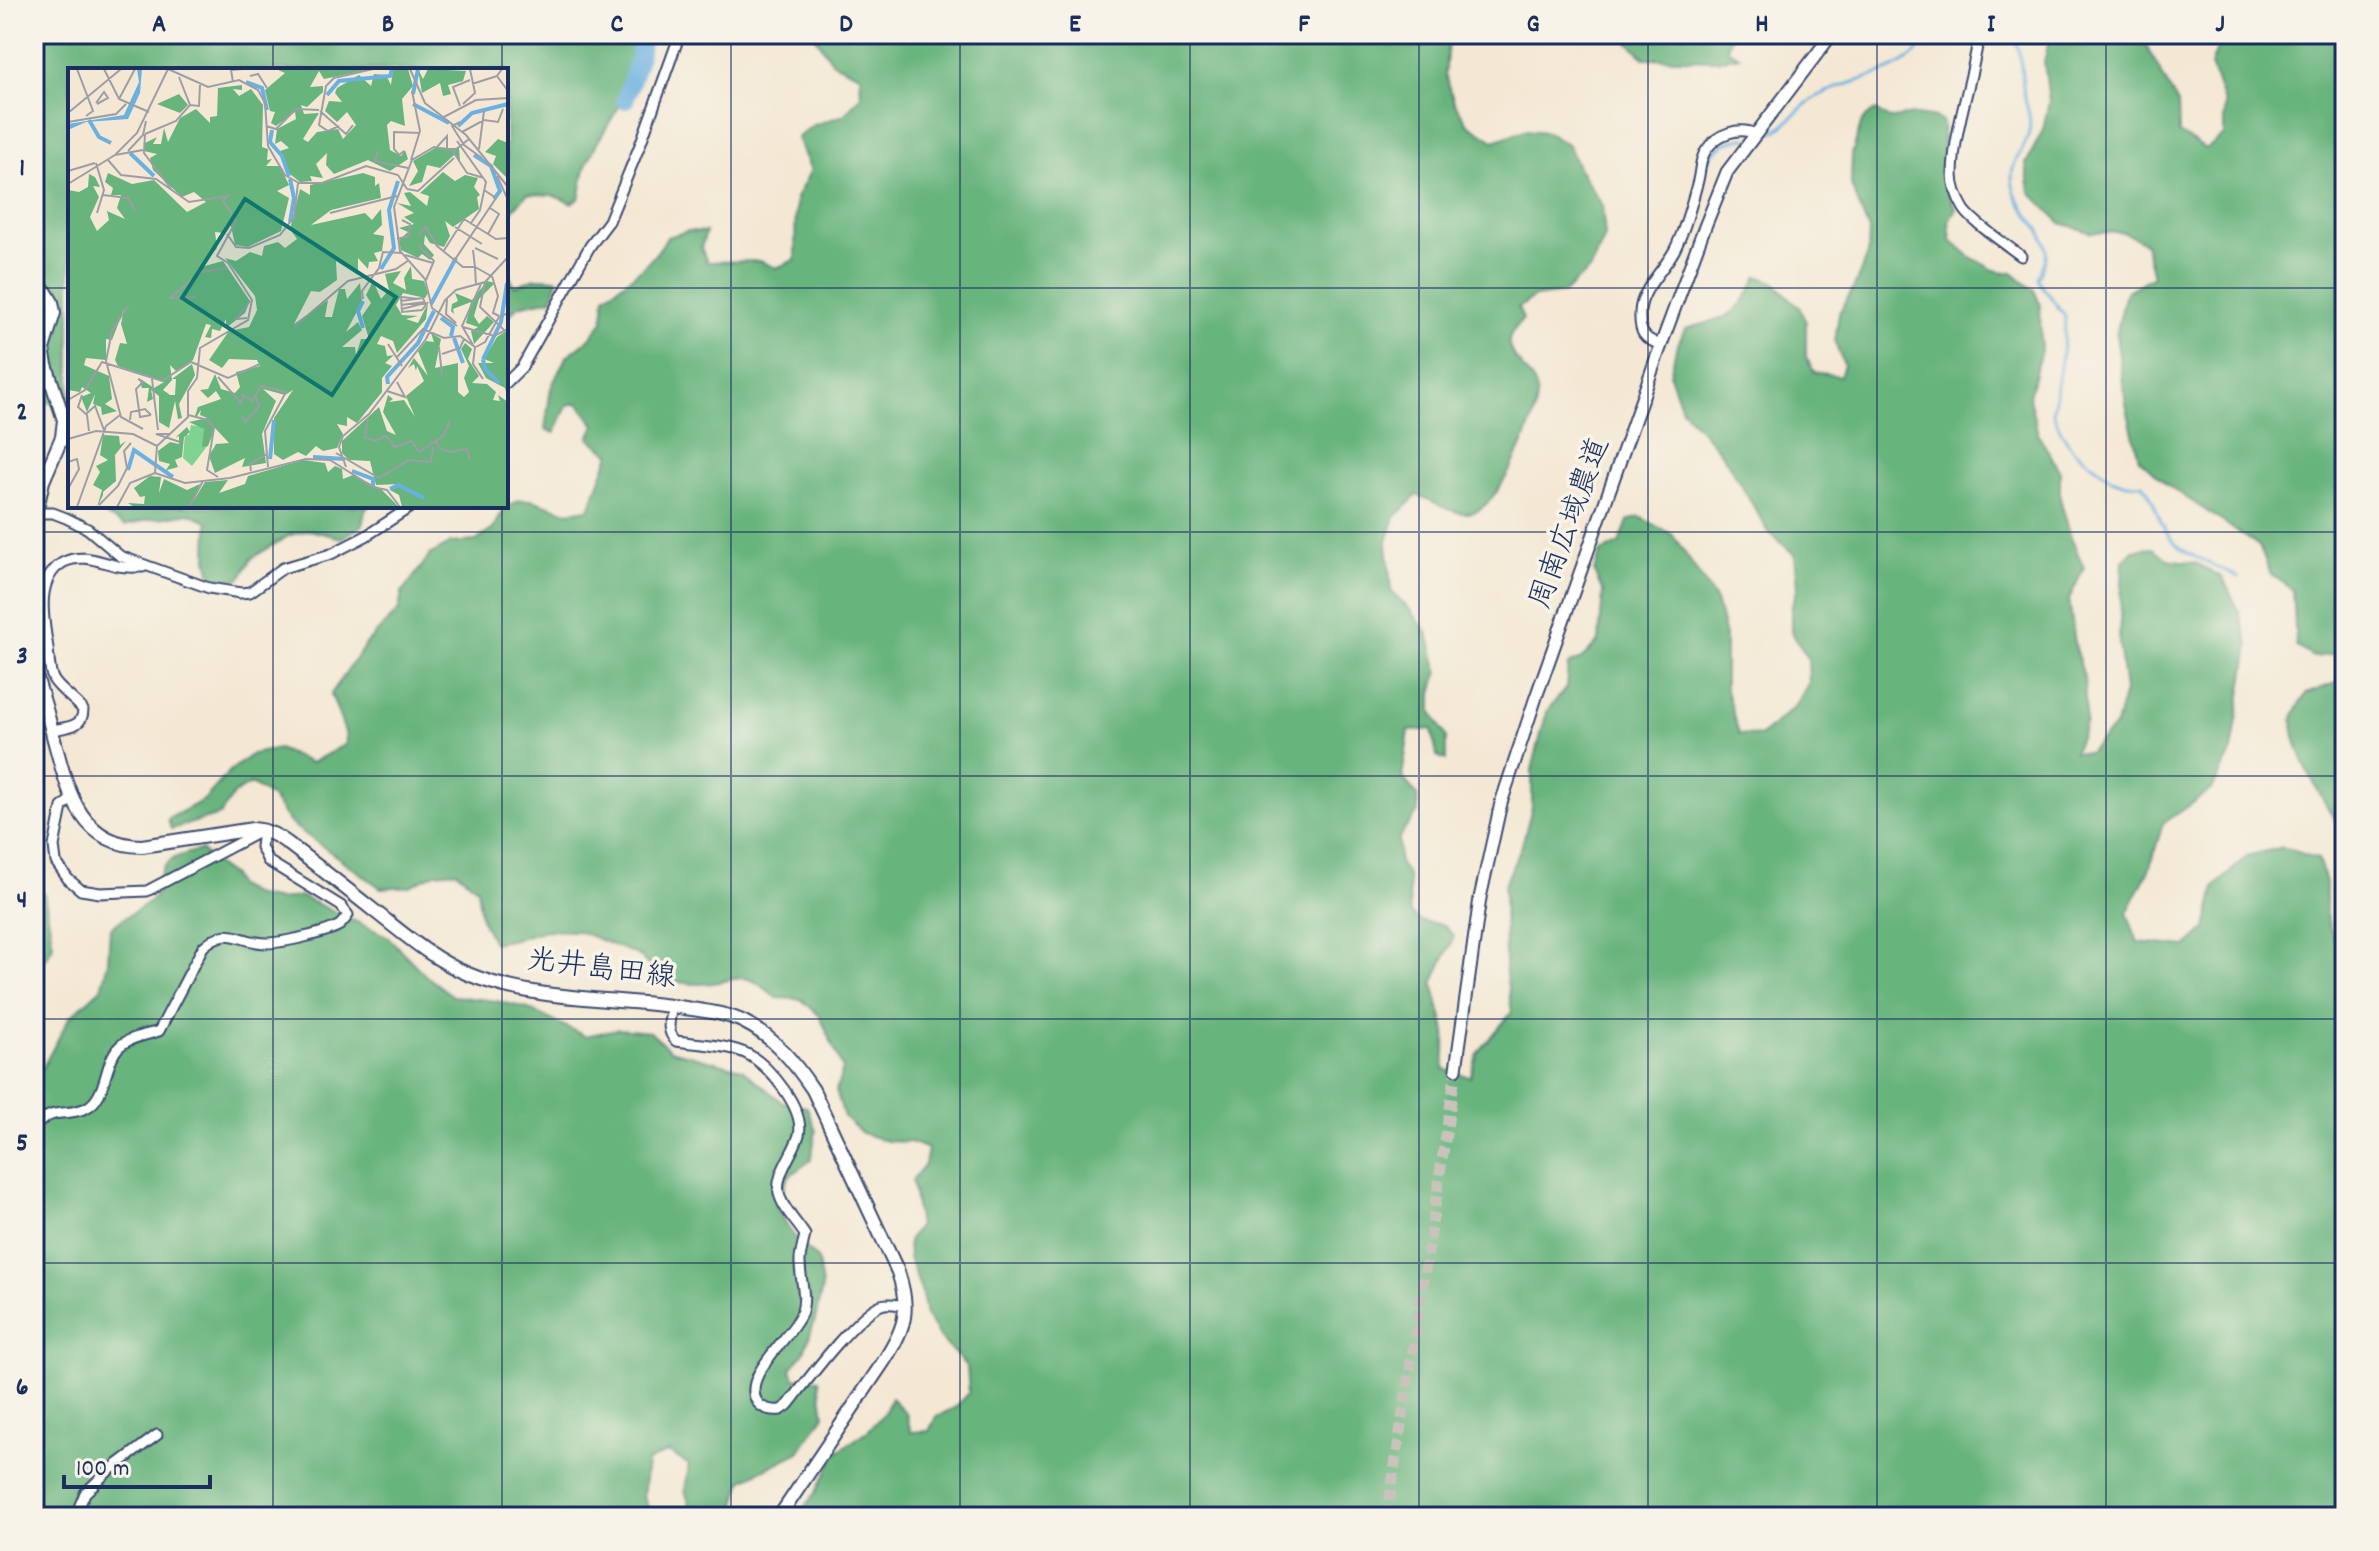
<svg xmlns="http://www.w3.org/2000/svg" width="2379" height="1551" font-family="Dekko,'Klee One',sans-serif">
	<rect width="100%" height="100%" fill="#f7f3e8"/>
	<filter id="ink" filterUnits="userSpaceOnUse"><feTurbulence type="fractalNoise" baseFrequency=".0125" numOctaves="2"/><feDisplacementMap in="SourceGraphic" scale="16" xChannelSelector="R" yChannelSelector="G"/><feConvolveMatrix kernelMatrix="1 2 1 2 8 2 1 2 1" color-interpolation-filters="sRGB"/></filter>
	<filter id="wash" filterUnits="userSpaceOnUse"><feTurbulence type="fractalNoise" baseFrequency=".006" numOctaves="4" result="noise"/><feDisplacementMap in="SourceGraphic" scale="32" xChannelSelector="R" yChannelSelector="G"/><feGaussianBlur stdDeviation="1.8" result="paint"/><feColorMatrix in="noise" values="0 0 0 0 0 0 0 0 0 0 0 0 0 0 0 0 0 1.4 0 .05"/><feComposite in="paint" operator="in"/></filter>
	<g filter="url(#wash)">
		<rect width="100%" height="100%" fill="#f4e8d4"/>
		<g fill="#68b47d" stroke="#42726e" stroke-width="2">
			<path d="M34,34H634V45L622,102L597,143L585,168L579,199L571,203L552,195L527,194L506,218V70H70V425L64,406L34,399Z"/>
			<path d="M813,34H1447L1448,43L1445,74L1454,102L1468,124L1494,141L1525,130L1546,132L1569,146L1578,167L1602,205L1605,237L1590,269L1564,293L1535,297L1518,308L1523,319C1519,324 1514,329 1511,334C1500,354 1534,372 1537,392C1540,415 1499,506 1474,512C1452,517 1437,501 1417,495L1395,517L1387,542L1391,591L1412,612L1428,634L1438,672L1432,693V712L1446,737V760L1437,756L1432,729L1409,731L1402,777L1417,795L1418,812L1399,837V863L1408,875L1410,913L1420,921L1444,925L1454,937L1433,983L1446,1034L1444,1069L1470,1077L1478,1053L1512,1012L1505,968L1504,886L1522,845L1532,807V770L1547,711L1566,688L1568,665L1582,659L1599,641L1603,592L1594,572L1601,552L1619,544L1628,521L1640,517L1673,535L1716,601L1725,636V687L1739,734L1761,736L1796,705L1809,682L1808,659L1791,631V609L1798,586L1795,555L1769,532L1723,455L1682,409L1670,375L1676,349L1685,329C1729,317 1737,319 1758,276L1774,282L1799,307L1806,322V357L1814,372L1840,376L1844,365L1835,342L1839,313L1855,285L1868,255L1869,231L1851,185L1852,154L1862,121L1876,110L1889,119C1907,115 1927,112 1943,122C1944,153 1940,182 1956,209L1949,221L1951,240L1969,256L1994,270L2012,273L2034,290L2040,304L2041,350L2029,397L2038,434L2060,472V498L2071,538L2084,568L2069,599L2076,651L2084,677L2086,722L2074,752H2089L2116,725L2125,691L2119,643L2123,561L2133,550L2153,548L2168,559L2196,563L2222,577L2237,606L2249,646L2232,751L2212,789L2163,823L2149,870L2127,913L2138,942L2186,947L2206,929L2215,887L2247,856L2283,847L2318,859L2326,883V915L2334,939L2343,937L2345,927V1517H796L815,1494L837,1452L869,1430L885,1412L891,1398L906,1413L911,1432L929,1431L936,1417L956,1407L969,1393L967,1367L940,1338L926,1316L922,1293L909,1258L908,1240L919,1226L912,1180L925,1164L928,1149L910,1142L887,1141L862,1133L844,1117L836,1090L843,1069L820,1016L801,999L776,998C742,964 736,984 698,984C686,984 672,981 660,979L640,956L578,931L545,930L515,939L493,943L481,918L477,888L456,871L435,873L410,886L381,888L291,824L271,797L251,784L234,794L220,815L171,829L168,819L204,800L230,771L252,754L278,749L311,763L346,744L345,732L331,694L366,644L399,610L402,593L430,555L451,543L476,541L493,529L505,507L520,500H532L568,512L589,509L610,454L589,438L595,425L578,403L567,405L555,433L545,429L551,388L566,357L589,339L603,321L605,296C631,278 651,265 667,237L688,231L706,232L701,248L707,262L760,261L776,268L795,260L796,198L811,170L797,138L812,126L844,115L861,96L860,75L833,63Z"/>
			<path d="M1529,34H1732L1727,49L1739,56L1719,60L1645,58C1638,52 1629,40 1620,37C1591,29 1557,43 1529,34Z"/>
			<path d="M2049,34H2138L2142,38L2178,104L2179,133L2206,149L2224,135V103L2211,65L2218,46L2236,34H2345V653L2313,657L2296,646L2293,590L2271,574L2259,546L2166,484L2139,459L2126,404L2116,335L2126,292L2153,276L2145,243L2123,232L2092,233L2061,223L2030,192L2026,164L2043,130L2049,101L2044,62L2050,37Z"/>
			<path d="M506,271L515,286L536,278L558,279L552,299L518,306L506,319Z"/>
			<path d="M100,506H369L365,511L362,526L341,538L310,530L290,535L252,558L240,579H212L207,559L208,522L190,513L147,520L125,526L107,516Z"/>
			<path d="M2345,681V835C2329,811 2287,744 2294,716C2296,709 2302,701 2306,694L2338,682Z"/>
			<path d="M34,713L42,742L44,781L34,791Z"/>
			<path d="M201,850L214,863L232,876L237,886L256,896L280,900L300,896L387,936L425,975L453,996L496,1001L526,1008L585,1036L619,1029L650,1032L670,1050L742,1069L782,1102L807,1107L816,1131L811,1160L788,1177L777,1208L793,1235L818,1260L822,1287L815,1320L804,1352L791,1369L794,1378L819,1380L824,1415L799,1452L743,1480L732,1517H687L689,1503L685,1490L689,1465L668,1452L647,1462L643,1496L652,1517H34V1075L41,1071L69,1018L101,989L108,962L110,929C123,916 142,910 152,899C160,891 158,885 160,876C165,857 185,854 201,850Z"/>
			<path d="M34,884L44,893L53,945L46,959H34Z"/>
		</g>
		<g fill="none" stroke-linecap="round" stroke-linejoin="round">
			<g stroke="#6ab0e0" stroke-width="3">
				<path d="M2011,34C2024,53 2020,73 2024,94C2027,109 2033,120 2028,136C2024,150 2012,160 2012,176C2012,207 2043,222 2046,248C2048,257 2042,269 2038,278L2040,283L2065,316L2064,339L2053,413L2061,432L2073,450L2112,479L2127,484H2143C2154,498 2156,514 2165,530C2180,557 2212,562 2238,577"/>
				<path d="M1759,138C1786,132 1792,112 1813,99C1845,78 1916,76 1927,34"/>
				<path d="M1653,294C1672,264 1692,234 1700,199C1704,185 1703,163 1714,152C1722,144 1736,138 1747,138"/>
			</g>
			<path stroke="#6ab0e0" stroke-width="18" d="M625,100L639,58L642,34"/>
		</g>
	</g>
	<g filter="url(#ink)">
		<g fill="none" stroke-linecap="round" stroke-linejoin="round">
			<path stroke="#c9c3bc" stroke-width="11" stroke-dasharray="11 5.5" stroke-linecap="butt" d="M1387,1517L1456,1069"/>
			<defs>
				<g id="minor">
					<path d="M1979,34C1973,80 1954,127 1953,174C1953,185 1958,199 1964,209C1972,222 2007,245 2021,256"/>
					<path d="M1661,345C1644,339 1639,333 1640,313C1640,290 1665,269 1675,249C1685,229 1691,206 1697,184C1701,172 1699,159 1707,149C1717,134 1739,126 1756,134"/>
					<path d="M506,383L522,367L590,246L609,221L640,145L680,34"/>
					<path d="M35,513H53L66,518L88,529L120,556L209,588L241,593L250,592L283,568L331,554L366,536L412,506"/>
					<path d="M52,730C66,727 83,728 83,710C75,699 60,691 53,679C49,670 49,657 48,648C44,622 34,578 64,562C83,553 100,562 118,566C126,568 135,567 143,567"/>
					<path d="M71,799L62,807L54,846L56,862L68,879L81,890L100,893L147,891L263,830"/>
					<path d="M672,1006C670,1019 665,1030 676,1041C697,1044 731,1045 749,1055C771,1067 805,1110 799,1135C794,1153 775,1174 779,1193C782,1208 797,1222 805,1235C803,1243 801,1251 800,1259C799,1278 808,1296 801,1314C791,1339 739,1377 758,1403C764,1410 772,1411 781,1410L788,1405C806,1382 856,1315 881,1305C888,1302 898,1305 905,1306"/>
					<path d="M34,1127C56,1105 64,1118 86,1108C107,1098 104,1063 118,1048C126,1038 147,1035 159,1031L203,947C230,923 238,943 267,943C282,943 327,933 340,925C341,924 347,917 348,915L341,906L268,861L261,847L263,830"/>
					<path d="M34,1175V1184"/>
					<path d="M75,1517L85,1493L106,1473L157,1435"/>
				</g>
				<path id="tertiary" d="M1456,1069L1480,898L1501,803L1536,697L1661,345L1702,234L1727,172L1832,34"/>
				<g id="secondary">
					<path d="M34,282L46,292L52,302L54,313L43,349L46,365L64,420L62,437L43,481L34,522"/>
					<path d="M34,670C41,692 48,713 53,736C67,786 77,845 142,846L253,829C268,830 278,836 290,845C319,867 348,890 377,913C405,935 434,960 468,974C535,1002 614,997 685,1008C704,1011 726,1013 744,1022C774,1037 795,1063 813,1090L898,1272C911,1311 905,1328 884,1361L779,1517"/>
				</g>
			</defs>
			<use href="#minor" stroke="#3c4b70" stroke-width="13"/>
			<use href="#tertiary" stroke="#3c4b70" stroke-width="15"/>
			<use href="#secondary" stroke="#3c4b70" stroke-width="16"/>
			<use href="#minor" stroke="#fff" stroke-width="9"/>
			<use href="#tertiary" stroke="#fff" stroke-width="11"/>
			<use href="#secondary" stroke="#fff" stroke-width="12"/>
		</g>
	</g>
	<path fill="none" stroke="#1b2f5e" stroke-width="2" stroke-opacity="0.55" d="M273,34V70M502,34V70M731,34V1517M960,34V1517M1190,34V1517M1419,34V1517M1648,34V1517M1877,34V1517M2106,34V1517M34,288H70M506,288H2345M273,506V1517M502,506V1517M34,532H2345M34,776H2345M34,1019H2345M34,1263H2345"/>
	<g text-anchor="middle" dominant-baseline="central" stroke-width="7" stroke-linejoin="round" paint-order="stroke">
		<g font-size="30" fill="#1b2f5e" stroke="#f7f3e8">
			<text transform="translate(1572 524) rotate(-70)">周南広域農道</text>
			<text transform="translate(601 971) rotate(7)">光井島田線</text>
		</g>
	</g>
	<g transform="translate(68 68)">
		<rect width="440" height="440" fill="#f4e8d4"/>
		<path d="M123,357L135,359L140,377L124,398L115,390L117,366L121,367Z" fill="#80d293"/>
		<path d="M208,1H303L256,11L251,3L242,19L255,18V24L239,39L233,37L236,46L251,45L235,71L240,74L249,64L270,61L275,71L288,57L279,44L269,54L257,43L261,33L274,34L267,25L269,20L291,7L303,18L306,6L318,7L323,17L325,1H340L345,18L334,31L337,58L323,53L319,57L322,82L333,88L337,82L340,91L322,103L300,92L266,106L258,97L259,85L248,96L255,110L242,108L244,113L232,114L217,102L212,83L221,80L213,73L207,76L209,61L228,51L227,44L208,58L203,55L207,44L202,43L197,22L217,5ZM350,1L355,11L360,1L398,3L395,13L380,17L383,26L375,28L372,15L354,25ZM174,17V22L165,21L171,28L183,21L195,37L194,79L200,81L199,92L204,91L198,98H212L221,117L209,123L221,130L213,163L180,179L167,177L163,158L158,157L155,165L147,164L149,180L133,199L155,193L182,233L177,245L158,260V251L152,263L144,261L143,270L137,269L143,257L138,256L125,292L108,303L102,297L104,312L95,322L102,327H107L108,311H104L124,296L127,307L111,336L114,350L110,351L107,333L101,360L91,354V328L83,322L85,331L79,334L81,320H74L71,310L86,320L96,314L50,298L47,292L52,275L59,276L53,256L56,241L44,272L38,271V292L18,290L16,297L41,308L44,331L37,336L49,343L34,347L33,339L25,336L27,326L19,344L13,329L23,325L14,319L12,324L0,322V122L11,124L20,119L21,106L27,109L32,119L25,118L31,129L22,149L29,163L41,152L39,143L57,151L49,140L53,127H43L45,120L37,114L40,105L64,116L86,112L119,144L138,134L126,124L114,129L85,102L82,90L89,86L76,83L77,75L89,69L85,76H93L96,60L100,74L112,50L128,41L142,55V49L149,48L150,20ZM111,26L120,37L112,45L89,36ZM430,71L440,75V111L425,96L428,88L417,84ZM367,80H391L392,93L386,87L372,100L359,97L354,114L341,118L350,103L345,93ZM375,104L387,113L397,107L410,110L406,119L412,127L405,132L409,129L411,141L385,159L377,153L382,168L376,179L362,175L357,167L356,176L366,187L362,192L354,186L350,190L333,182L331,172L340,164L331,160L346,156L336,149L346,145L329,135L343,138L336,125L342,124L359,138L361,128L352,125ZM295,105L307,109V118L311,115L313,130L263,142L243,157L297,145L304,152L313,141L314,157L305,166L316,168L314,183L306,185L310,193L301,194L300,201L290,190V207L268,193L269,212L252,224L243,223L226,256L260,232L257,249H264L271,221H277L279,231L292,215L294,234L278,264L290,254L294,262L274,279H287L288,287L293,271H301L294,248L303,235L298,227L305,213L313,231L321,222L317,206L333,203L325,215L338,222L336,210L343,198L344,211L356,213L360,225L357,230L335,225L328,237L334,247L350,248L338,251L350,255L360,235L358,251L329,285L325,273L313,268L309,276L317,278L319,288L326,287L317,295L324,298L314,310V324L289,355L279,349V358L269,356L275,366L269,380L255,383L248,378L238,388L230,384L215,392L206,386V350L225,322L217,327L195,321L208,333L194,366L198,395L174,399L177,390L147,405L141,388L148,376L161,375L147,360L140,378L134,379L136,361L121,354L139,350L132,347L133,342L129,348H127L130,339L153,331L148,323L140,330L132,322L140,321L147,306L153,321L167,325L172,319L168,304L192,298L189,292L161,291L154,300L141,292L161,263L181,259L189,242L187,228L157,190L168,193L182,184L194,188L196,178L210,174L217,180L229,171L222,161L232,121L242,127V117ZM419,213L427,215L411,231L406,248L411,256L419,248L426,254L406,276L403,263L410,259L398,255L403,234L385,241L386,246L383,243L384,236L390,233L387,225L404,232ZM440,262V327H439L437,320L418,310L410,295H426L416,291L429,269ZM363,265L373,271L367,300L390,295V324L396,329L401,324L396,310L401,298L393,281L397,275L404,281L400,291L411,308L404,315L419,316L428,324L425,332L432,333L430,327L440,334V439H334L331,427L322,422L331,416L308,417L302,393L281,392L274,385V373L311,339L319,363L328,367L315,344L320,327L325,331L321,334L336,332L347,349L338,328L356,313L349,298L348,303L346,296L340,300L346,290L360,308L350,283L358,273L366,274ZM119,359L122,364L116,369L114,389L107,392L110,399L99,402L102,406L98,402L102,396L91,393L90,383L102,374L111,376V368L107,370ZM35,367L51,368L52,377L58,373L47,387L48,413L35,424V427L29,439L34,422L25,417L32,404L28,398L40,392L32,387ZM235,392L257,395L260,404L267,398L274,401L275,411L285,407L313,421L331,439H66L60,435L76,436L77,428L72,429L66,420L82,408L93,409L91,425L96,411L119,422L132,416L126,432L137,414L160,412L151,425L177,416L180,408Z" fill="#68b47d"/>
		<path d="M69,1H74L72,25L60,51L18,54L0,62V56L56,47L71,14Z" fill="#6ab0e0"/>
		<path fill="none" stroke="#6ab0e0" stroke-width="4" d="M178,14L194,20L199,42M345,26L350,1M259,27L271,13L322,8L324,1M345,36L381,55M21,52L31,69L43,75M390,58L404,45L440,36M204,62L202,74L214,88L221,108M62,85L86,108M406,87L423,98L432,123L426,131M222,154L226,130L222,111M313,201L326,180L321,142L330,113M295,233L290,243L295,260M363,236L388,190M373,250L385,259L383,268M386,270L395,295M415,291L417,301L431,315M415,291L433,254L439,215M320,316L319,309L350,275L366,243M245,389L277,391M202,391L206,352M60,402L66,382L105,409M284,403L305,411V418M322,421L330,417L356,430"/>
		<path fill="none" stroke="#9d9ea5" stroke-width="2" d="M9,1L25,43L18,48M36,1L51,31L81,44M100,1L140,19L171,12L190,22L197,35L200,78L217,107L231,115H254L298,98L330,107L339,121M342,1L357,35L398,67L440,119M434,1L429,8L440,23M182,8L190,6L199,20M111,9L122,37M165,14L163,2L175,1M404,16L429,8M51,31L67,1M28,35L36,24L40,30L29,36M395,36L407,25L402,1M392,38L385,19L402,12M252,43L278,66L285,57M0,45L53,1M374,50L408,32L440,30M0,54L48,46L58,36M392,54L384,58L396,77L414,90M198,58L208,61L228,41L251,42M271,58L260,63L251,57L258,18L266,10L305,1M394,64L416,52L430,54L435,41M77,66L76,85L104,122M77,66L108,53L122,37L131,38L132,17M389,73L418,114L412,142L403,155M369,79L379,68V82M411,81L416,43M384,82L399,105L416,110M60,83L75,67L78,53M310,83L307,93L340,100M336,83L331,87L326,81V64L352,65M47,87L75,82M40,92L53,107L88,111L121,134L160,128L155,132L168,153L149,188L160,195L184,232L180,252L132,280L129,310L120,323V349L89,378M343,92L352,63L344,23M28,95L36,122L29,145M0,103L27,95M429,108L440,132M0,116L47,87L69,65L100,1M339,121L350,123L386,90M35,127L60,130L67,142M262,145L329,128M387,159L414,176M159,166L168,179L181,180L212,167L226,149L230,115M420,166L431,146L422,140M350,167L358,159L369,178L395,199H407L405,182M329,171L341,168L342,156L334,152M350,177L366,193L358,212M407,180L430,191M375,184L396,151L428,171L440,170M337,187L365,195M386,193L428,130L416,122M424,208L430,228L425,245L431,248M417,214L412,239L436,262M408,217L407,199L423,208M128,229L102,230L133,204L160,200M295,231L294,223L311,200L315,184L334,185M351,231L333,229L334,244L354,242L360,234M379,231L378,246L388,255M333,233L355,230L357,235L334,241M333,237L357,234M60,238L44,263L38,293L53,349L75,361M179,250L168,251L182,233M389,258L364,240L357,211L332,183L326,139L344,92L366,79L387,82L401,71M226,259L280,213L328,201L341,192M395,259L426,268L440,261M320,276L334,298M405,277L394,258L413,216M371,279L374,307M408,279L417,274L431,249L440,245M374,286L392,280L396,271M329,289L355,261L376,270L392,268L407,279L405,296L415,311M150,309L173,335L175,327L184,333L193,318L218,324L197,363L200,399M70,311L75,314L68,321L72,349L83,347M84,311L90,362M319,323L337,329L329,314M14,327L10,339L19,347L21,363M0,332L17,322L34,294L94,313L123,294L160,310L192,296M18,346L27,338L36,362M120,347L140,352L146,360L139,402L150,409M173,348L178,354L191,338L187,327M300,350L297,369L307,373L318,368L327,379L344,373L351,384L375,368L382,353M62,352L63,344L77,341L83,347M101,366H88L112,374M0,371L28,363L65,366L89,378M367,372L371,380L383,384L399,381L402,392M89,378L87,405L117,415L162,410L238,391L262,392L305,419L319,422L332,439M268,385L311,410L341,392L363,394L365,379M0,394L9,391L11,401L0,421M278,399L271,379L275,368L301,346L358,271L377,232L388,222L417,214L440,189M183,403L182,396L200,385M31,437L50,418L59,400L56,383L63,375M9,439L38,358L52,347M49,439L62,415L87,405M121,439L135,413"/>
		<path fill="#0f766e" fill-opacity="0.15" stroke="#0f766e" stroke-width="4" d="M177,131L328,229L264,327L114,230Z"/>
		<rect width="440" height="440" fill="none" stroke="#1b2f5e" stroke-width="4"/>
	</g>
	<rect width="2379" height="1551" fill="none" stroke="#f7f3e8" stroke-width="88"/>
	<path d="M64 1475v12h146v-12" fill="none" stroke="#1b2f5e" stroke-width="4"/>
	<text x="76" y="1475" font-size="24" fill="#1b2f5e" stroke="#f7f3e8" stroke-width="6" paint-order="stroke">100 m</text>
	<rect x="44" y="44" width="2291" height="1463" fill="none" stroke="#1b2f5e" stroke-width="3"/>
	<g font-size="26" text-anchor="middle" font-weight="bold" fill="#1b2f5e">
		<text x="159" y="31">A</text>
		<text x="388" y="31">B</text>
		<text x="617" y="31">C</text>
		<text x="846" y="31">D</text>
		<text x="1075" y="31">E</text>
		<text x="1304" y="31">F</text>
		<text x="1533" y="31">G</text>
		<text x="1762" y="31">H</text>
		<text x="1991" y="31">I</text>
		<text x="2220" y="31">J</text>
		<text x="22" y="175">1</text>
		<text x="22" y="419">2</text>
		<text x="22" y="663">3</text>
		<text x="22" y="907">4</text>
		<text x="22" y="1150">5</text>
		<text x="22" y="1394">6</text>
	</g>
</svg>
